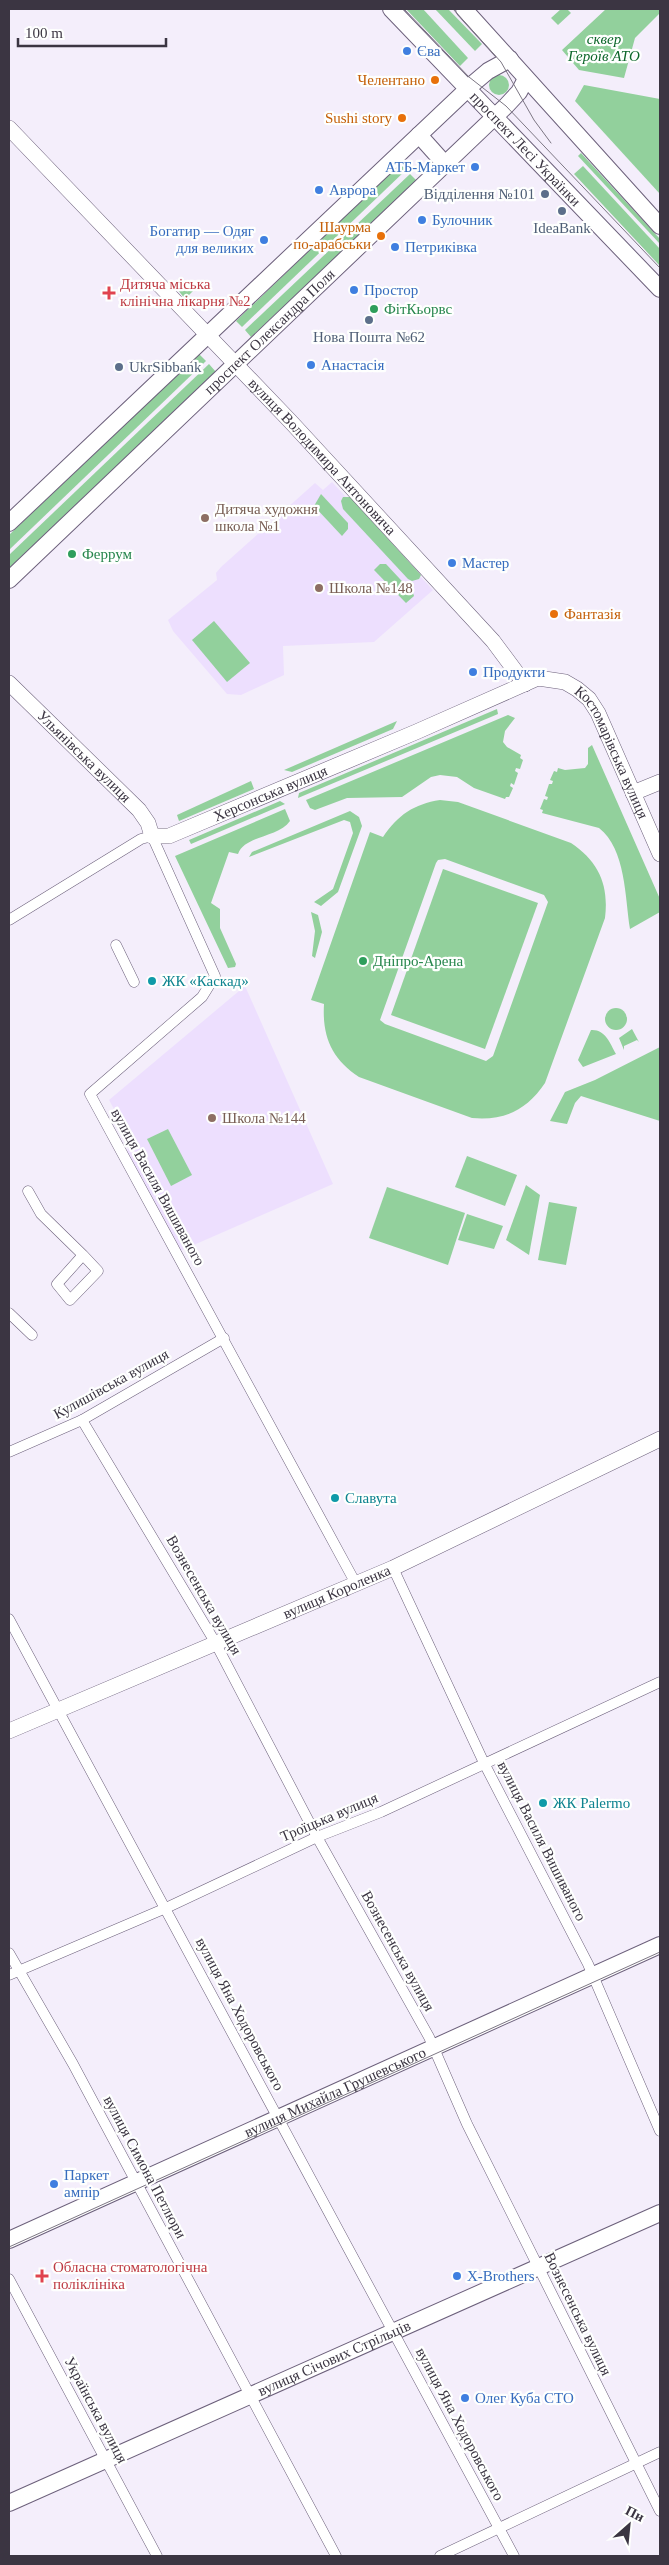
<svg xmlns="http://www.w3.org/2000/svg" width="669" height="2565" font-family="Georgia,serif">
	<rect width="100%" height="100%" fill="#f4eefb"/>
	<g fill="#eddffe">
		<path d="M332,482L433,590L374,642L283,646L284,675L241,695L227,694L173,631L168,620L217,580L216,573L221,567L315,483L323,490Z"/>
		<path d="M245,986L333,1184L180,1251L127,1152L131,1140L109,1100Z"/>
	</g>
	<g fill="#92d09c" fill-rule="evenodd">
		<path d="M406,9H423L468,58L460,66Z"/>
		<path d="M435,9H448L482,44L475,51Z"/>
		<path d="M561,9H567L571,13L558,25L551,18Z"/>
		<path d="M606,9H660V13L635,38L624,78L579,70L562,50Z"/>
		<circle cx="499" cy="85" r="10"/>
		<path d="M584,85L660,99V194L575,101Z"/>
		<path d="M581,153L660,239V244L578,156Z"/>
		<path d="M400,163L406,170L242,327L236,321Z"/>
		<path d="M583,166L660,249V266L574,174Z"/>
		<path d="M410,174L417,181L251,337L245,330Z"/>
		<path d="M179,280L189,283L195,289L185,299L174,285Z"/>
		<path d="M199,354L206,361L9,550V535Z"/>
		<path d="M209,364L216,372L9,569V555Z"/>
		<path d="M321,494L348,523V529L342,536L314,506Z"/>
		<path d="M343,497H350L421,575L419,579L412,581L408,579L343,509L341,501Z"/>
		<path d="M380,564H386L413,593L414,596L406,603L374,570Z"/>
		<path d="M214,621L250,663L227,682L192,640Z"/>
		<path d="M497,709L498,714L298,798L299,793Z"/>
		<path d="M508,715L515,718L505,731L503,742L507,747L521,755L520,758L523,760L520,769L516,768L515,771L518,773L514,785L511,783L510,786L513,788L509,797H506L505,799L474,788L457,777L440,775L431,777L402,797L347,798L315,810L310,808L306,800Z"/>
		<path d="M397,721L393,729L292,772L284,770Z"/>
		<path d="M592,745L660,899V912L630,929C625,898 626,849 599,828L542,813L543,810L540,809L544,799L547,800L548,797L545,796L549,784H552L553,781L550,780L554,771L557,772L558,768L565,770L585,768L588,764V748Z"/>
		<path d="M251,781L254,789L179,821L177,815Z"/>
		<path d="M440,800L458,802L571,843C599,862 609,885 605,918L545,1083C527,1110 504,1121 472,1118L359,1077C332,1059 322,1037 324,1004L311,1000L370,832L383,837C398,815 414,804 440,800ZM445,859L544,895L548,902L493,1056L486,1061L385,1024L380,1020L436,863L438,860Z"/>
		<path d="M280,801L285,804L191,844L189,840Z"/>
		<path d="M285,809L290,821C278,838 245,835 238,854L229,852L211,903L220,909V928L236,964L235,967L228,968L175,856Z"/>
		<path d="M350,811L359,817L362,826L338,892L321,906L314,902L333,889L353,833L350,822L344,820L249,857L252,852Z"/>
		<path d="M443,869L538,903L485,1049L391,1015Z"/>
		<path d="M311,912L318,915L322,932L315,958L312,956L315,931Z"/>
		<circle cx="616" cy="1019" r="11"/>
		<path d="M632,1029L639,1042L637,1040L624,1046V1050L619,1038Z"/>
		<path d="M591,1030C605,1029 610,1043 616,1054L583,1067L578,1060Z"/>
		<path d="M660,1047V1121L581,1096L575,1103L567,1124L550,1121L565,1092L595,1080Z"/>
		<path d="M168,1129L192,1175L171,1186L147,1139Z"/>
		<path d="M467,1156L517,1175L505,1206L455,1187Z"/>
		<path d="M526,1185L540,1195L529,1255L506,1240Z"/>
		<path d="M387,1187L465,1213L448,1265L369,1238Z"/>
		<path d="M549,1202L577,1207L566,1265L538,1260Z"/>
		<path d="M467,1214L503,1226L494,1249L458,1240Z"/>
	</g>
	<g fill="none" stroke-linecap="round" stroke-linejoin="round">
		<defs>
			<g id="street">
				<path d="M9,920L141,839L152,836L215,976L202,997L90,1094L355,1582"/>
				<path d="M116,945L134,982"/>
				<path d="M28,1191L41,1214L83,1255L57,1284L70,1300L98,1271L83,1255"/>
				<path d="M9,1313L32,1335"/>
				<path d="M82,1420L215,1642L317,1837L429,2037L467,2124L660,2511"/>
				<path d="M9,1452L82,1420L224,1338"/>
				<path d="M393,1568L484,1763L588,1964L660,2131"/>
				<path d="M9,1619L514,2556"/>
				<path d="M9,1953L73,2064L336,2556"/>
				<path d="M9,1975L166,1908L317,1837L381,1812L660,1682"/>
				<path d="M9,2279L157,2556"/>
				<path d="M440,2556L660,2452"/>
			</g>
			<g id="secondary">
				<path id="s1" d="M9,128L291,422L493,641L525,684"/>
				<path id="s2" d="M9,683L139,810L148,823L152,836H169L416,732L538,678L565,682L577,689L589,699L598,713L660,854"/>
				<path d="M633,793L660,782"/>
				<path id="s3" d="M9,1731L393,1568L660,1439"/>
			</g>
			<g id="primary">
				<path id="s4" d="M391,9L660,289"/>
				<path d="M464,9L660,226"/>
				<path d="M419,135L445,164"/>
				<path d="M9,523L475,82L488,71L510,59"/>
				<path id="s5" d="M9,580L506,106L519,92L526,79"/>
				<path id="s6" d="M9,2240L660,1945"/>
				<path id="s7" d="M9,2503L660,2213"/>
			</g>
		</defs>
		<use href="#street" stroke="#6c607b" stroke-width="11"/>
		<use href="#secondary" stroke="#6c607b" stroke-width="16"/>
		<use href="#primary" stroke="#6c607b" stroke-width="18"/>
		<use href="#street" stroke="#fff" stroke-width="10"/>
		<use href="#secondary" stroke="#fff" stroke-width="15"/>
		<use href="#primary" stroke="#fff" stroke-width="16"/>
		<g stroke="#7d7784" stroke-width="1">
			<path d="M404,9L469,77L506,106L660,268"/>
			<path d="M453,9L501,62L534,120L551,143"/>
			<path d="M9,2247L660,1952"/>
		</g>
	</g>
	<g fill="#3f7fe0" stroke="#fefffe" stroke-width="2">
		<circle cx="407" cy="51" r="5"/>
		<circle cx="475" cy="167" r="5"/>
		<circle cx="319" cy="190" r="5"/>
		<circle cx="422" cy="220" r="5"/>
		<circle cx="264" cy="240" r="5"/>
		<circle cx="395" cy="247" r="5"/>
		<circle cx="354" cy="290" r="5"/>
		<circle cx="311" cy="365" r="5"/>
		<circle cx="452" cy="563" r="5"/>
		<circle cx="473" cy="672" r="5"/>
		<circle cx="54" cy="2184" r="5"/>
		<circle cx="457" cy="2276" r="5"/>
		<circle cx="465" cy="2398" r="5"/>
	</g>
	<g fill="#e8710a" stroke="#fefffe" stroke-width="2">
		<circle cx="435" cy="80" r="5"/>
		<circle cx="402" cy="118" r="5"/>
		<circle cx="381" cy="236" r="5"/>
		<circle cx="554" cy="614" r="5"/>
	</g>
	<g fill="#5c6f8a" stroke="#fefffe" stroke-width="2">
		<circle cx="545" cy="194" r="5"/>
		<circle cx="562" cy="211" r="5"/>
		<circle cx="369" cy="320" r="5"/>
		<circle cx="119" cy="367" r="5"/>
	</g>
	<g fill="#e0444e" stroke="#fefffe" stroke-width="2">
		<path d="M106.5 285.5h5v5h5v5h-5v5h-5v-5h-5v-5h5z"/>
		<path d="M39.5 2268.5h5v5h5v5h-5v5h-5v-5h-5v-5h5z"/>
	</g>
	<g fill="#2e9e5b" stroke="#fefffe" stroke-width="2">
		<circle cx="374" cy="309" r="5"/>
		<circle cx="72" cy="554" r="5"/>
		<circle cx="363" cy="961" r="5"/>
	</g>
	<g fill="#8d6e63" stroke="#fefffe" stroke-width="2">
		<circle cx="205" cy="518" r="5"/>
		<circle cx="319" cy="588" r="5"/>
		<circle cx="212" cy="1118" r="5"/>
	</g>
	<g fill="#0f9aa8" stroke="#fefffe" stroke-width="2">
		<circle cx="152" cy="981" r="5"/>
		<circle cx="335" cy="1498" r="5"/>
		<circle cx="543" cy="1803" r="5"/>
	</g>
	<g text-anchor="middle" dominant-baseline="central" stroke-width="4.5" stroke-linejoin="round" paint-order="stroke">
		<g font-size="15" font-style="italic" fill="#0d672b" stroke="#fefffe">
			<text x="604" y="39">сквер<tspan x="604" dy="17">Героїв АТО</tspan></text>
		</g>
		<g font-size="15" fill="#366cbe" stroke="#fefffe" text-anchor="start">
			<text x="417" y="51">Єва</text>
			<text x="465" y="167" text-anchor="end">АТБ-Маркет</text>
			<text x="329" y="190">Аврора</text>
			<text x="432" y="220">Булочник</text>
			<text x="254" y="231" text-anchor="end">Богатир — Одяг<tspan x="254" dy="17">для великих</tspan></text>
			<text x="405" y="247">Петриківка</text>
			<text x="364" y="290">Простор</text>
			<text x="321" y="365">Анастасія</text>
			<text x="462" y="563">Мастер</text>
			<text x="483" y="672">Продукти</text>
			<text x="64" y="2175">Паркет<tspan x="64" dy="17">ампір</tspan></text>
			<text x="467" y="2276">X-Brothers</text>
			<text x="475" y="2398">Олег Куба СТО</text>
		</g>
		<g font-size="15" fill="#c56008" stroke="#fefffe" text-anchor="end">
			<text x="425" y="80">Челентано</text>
			<text x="392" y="118">Sushi story</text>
			<text x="371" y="227">Шаурма<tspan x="371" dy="17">по-арабськи</tspan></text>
			<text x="564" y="614" text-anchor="start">Фантазія</text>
		</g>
		<g font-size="15" fill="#3b3542" stroke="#fefffe">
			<text stroke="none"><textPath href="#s4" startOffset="194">проспект Лесі Українки</textPath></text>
			<text stroke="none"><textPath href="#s5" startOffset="360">проспект Олександра Поля</textPath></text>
			<text stroke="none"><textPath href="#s1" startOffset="454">вулиця Володимира Антоновича</textPath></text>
			<text stroke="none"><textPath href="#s2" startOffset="744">Костомарівська вулиця</textPath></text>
			<text stroke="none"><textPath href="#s2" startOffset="105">Ульянівська вулиця</textPath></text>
			<text stroke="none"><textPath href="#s2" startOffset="338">Херсонська вулиця</textPath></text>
			<text transform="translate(158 1187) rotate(61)">вулиця Василя Вишиваного</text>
			<text transform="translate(111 1384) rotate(-29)">Кулишівська вулиця</text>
			<text stroke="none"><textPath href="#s3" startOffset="356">вулиця Короленка</textPath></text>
			<text transform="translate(204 1595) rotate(60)">Вознесенська вулиця</text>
			<text transform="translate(329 1817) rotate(-23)">Троїцька вулиця</text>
			<text transform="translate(542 1841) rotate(63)">вулиця Василя Вишиваного</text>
			<text transform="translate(398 1951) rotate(61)">Вознесенська вулиця</text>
			<text transform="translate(240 2014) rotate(62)">вулиця Яна Ходоровського</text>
			<text stroke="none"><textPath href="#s6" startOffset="358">вулиця Михайла Грушевського</textPath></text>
			<text transform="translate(145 2167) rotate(62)">вулиця Симона Петлюри</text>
			<text transform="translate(578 2314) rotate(64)">Вознесенська вулиця</text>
			<text stroke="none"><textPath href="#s7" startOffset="356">вулиця Січових Стрільців</textPath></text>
			<text transform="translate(96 2410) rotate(62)">Українська вулиця</text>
			<text transform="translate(460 2424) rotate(62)">вулиця Яна Ходоровського</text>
		</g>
		<g font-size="15" fill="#4e5e75" stroke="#fefffe">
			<text x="535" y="194" text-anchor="end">Відділення №101</text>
			<text x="562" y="228">IdeaBank</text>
			<text x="369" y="337">Нова Пошта №62</text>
			<text x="129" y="367" text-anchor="start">UkrSibbank</text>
		</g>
		<g font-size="15" fill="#be3a42" stroke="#fefffe" text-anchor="start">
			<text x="120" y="284">Дитяча міська<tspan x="120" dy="17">клінічна лікарня №2</tspan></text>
			<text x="53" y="2267">Обласна стоматологічна<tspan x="53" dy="17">поліклініка</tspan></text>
		</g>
		<g font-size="15" fill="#27864d" stroke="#fefffe" text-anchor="start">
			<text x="384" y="309">ФiтКьорвс</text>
			<text x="82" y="554">Феррум</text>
			<text x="373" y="961">Дніпро-Арена</text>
		</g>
		<g font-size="15" fill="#785e54" stroke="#fefffe" text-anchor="start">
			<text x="215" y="509">Дитяча художня<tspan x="215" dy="17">школа №1</tspan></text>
			<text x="329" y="588">Школа №148</text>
			<text x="222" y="1118">Школа №144</text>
		</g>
		<g font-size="15" fill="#0d838f" stroke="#fefffe" text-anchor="start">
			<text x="162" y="981">ЖК «Каскад»</text>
			<text x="345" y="1498">Славута</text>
			<text x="553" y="1803">ЖК Palermo</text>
		</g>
	</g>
	<rect width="669" height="2565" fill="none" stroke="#3b3542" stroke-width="20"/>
	<g transform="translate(629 2525) rotate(27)" stroke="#fefffe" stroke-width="4" paint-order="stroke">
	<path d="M0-4L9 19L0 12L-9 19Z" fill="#3b3542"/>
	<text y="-8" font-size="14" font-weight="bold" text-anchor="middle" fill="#3b3542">Пн</text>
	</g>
	<path d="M18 38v8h148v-8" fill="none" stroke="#3b3542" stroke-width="2.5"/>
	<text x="25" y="38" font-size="15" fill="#3b3542" stroke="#fefffe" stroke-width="4" paint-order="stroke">100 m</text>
</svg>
